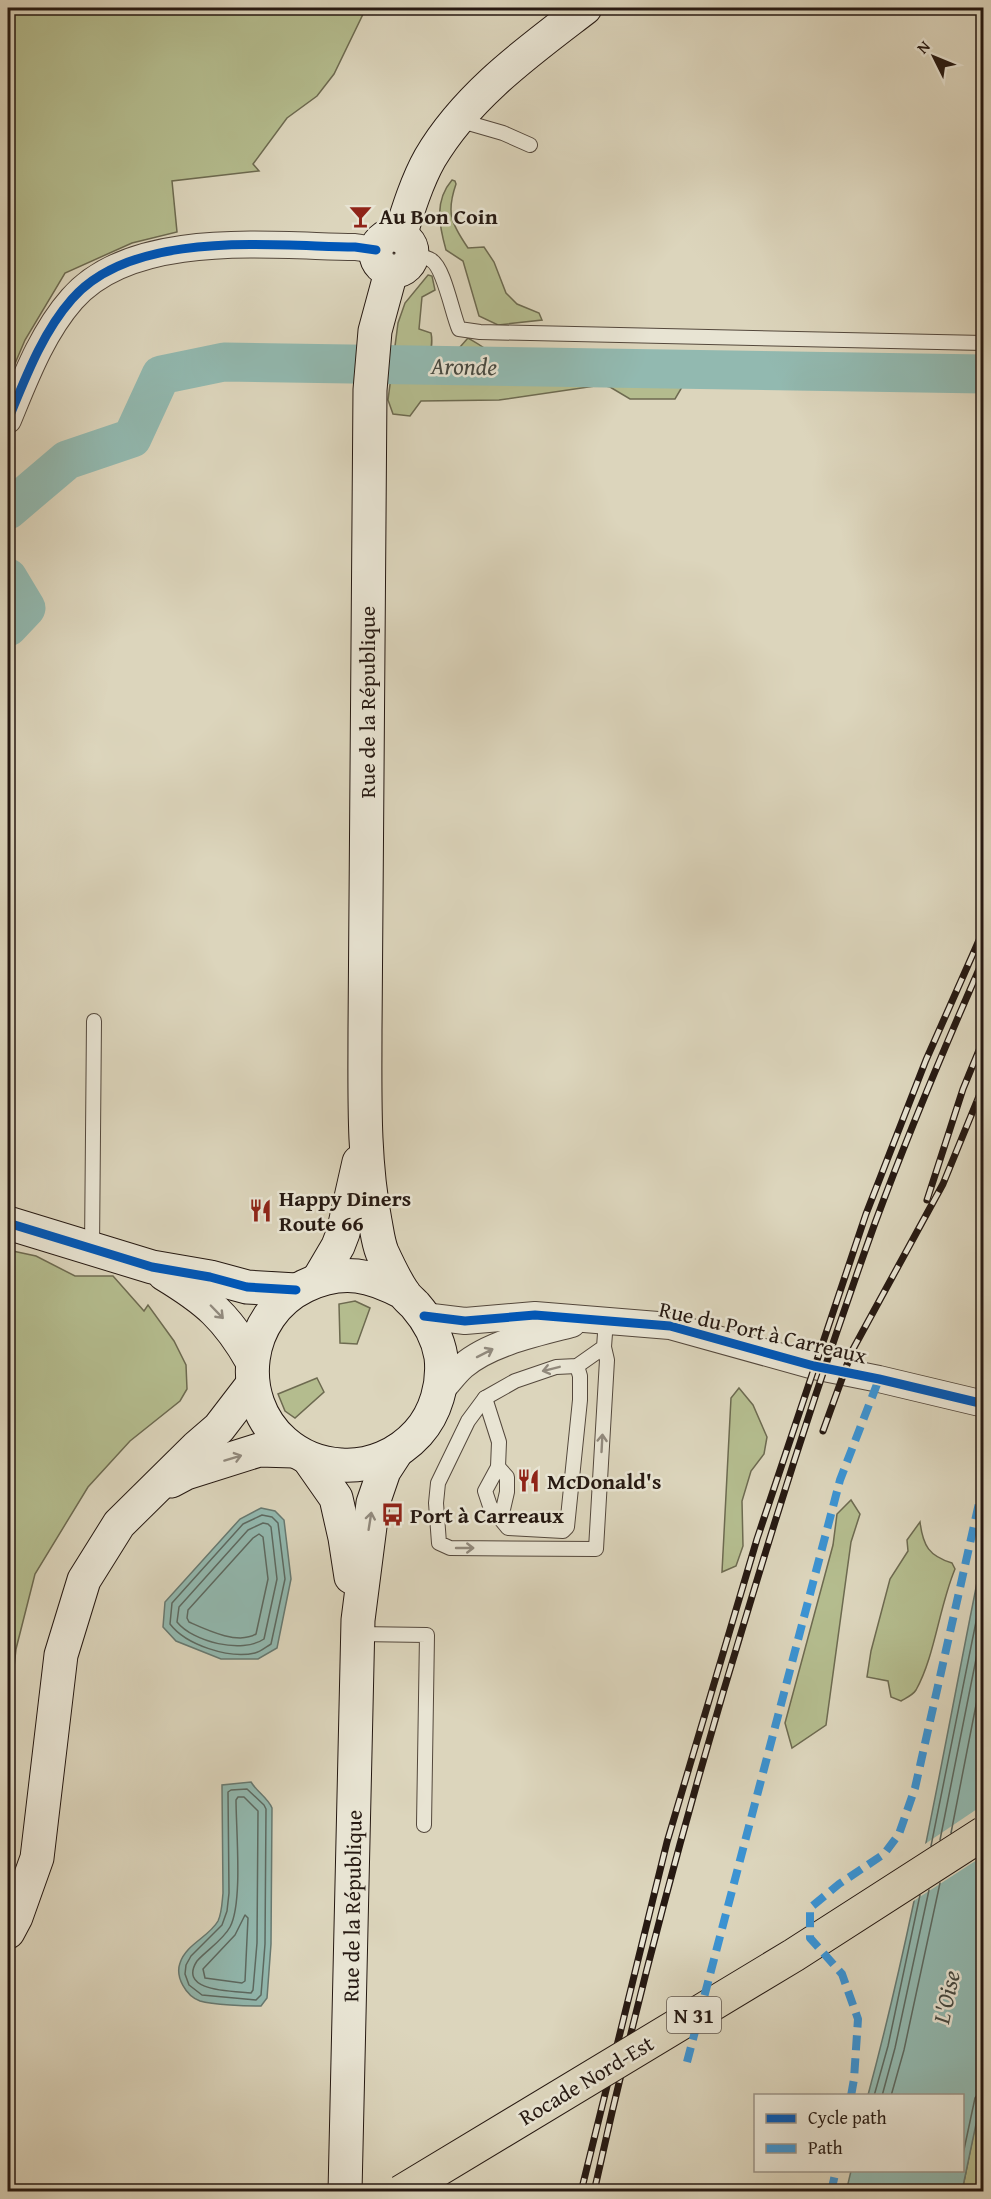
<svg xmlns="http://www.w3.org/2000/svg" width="991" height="2199" font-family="'Gentium Book Plus',serif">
	<rect width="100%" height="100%" fill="#dcd5bc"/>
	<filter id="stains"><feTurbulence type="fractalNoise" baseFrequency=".00333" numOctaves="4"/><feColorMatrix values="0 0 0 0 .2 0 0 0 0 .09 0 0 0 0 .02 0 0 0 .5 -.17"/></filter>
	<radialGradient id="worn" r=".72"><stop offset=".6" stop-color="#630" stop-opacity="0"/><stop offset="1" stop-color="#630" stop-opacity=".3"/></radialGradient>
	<g fill="#b4bc8e" stroke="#6d6a50" stroke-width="1.5">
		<path d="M8,8H366L334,74L317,96L287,118L253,164L259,171L172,181L177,232L132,243L65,273L25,340L8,380Z"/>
		<path d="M452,180L455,181L456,184C446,213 451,223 468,248L484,247L494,262L506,293L517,304L539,313L542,320L498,325L479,316L463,261L446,250C439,225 434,201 452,180Z"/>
		<path d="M428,275L432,276L435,290L422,297L419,329L431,333C434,346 428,361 426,375C441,382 447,376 458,366L460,347L468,338C494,353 490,349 489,378H523L602,353L641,352L672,354L687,370L685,382L675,399H630L610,387L602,385L499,400L421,401L410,416L393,414L388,400L398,323L405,303Z"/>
		<path d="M8,1250L36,1256L75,1276H113L144,1311L148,1305L174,1341L186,1365L187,1389L180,1401L130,1441L88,1487L35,1574L16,1649L8,1721Z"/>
		<path d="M355,1301L370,1308L357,1344L340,1343L339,1304Z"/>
		<path d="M317,1378L324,1392L295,1418L285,1411L278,1394Z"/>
		<path d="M739,1388L753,1405L767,1437L764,1454L751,1471L742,1501L743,1546L736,1566L722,1572L731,1398Z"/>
		<path d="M851,1500L860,1514L851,1542L826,1725L792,1748L785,1723L833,1545L837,1514Z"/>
		<path d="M920,1522C923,1546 929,1556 952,1563L955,1569C939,1607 935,1656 916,1690C913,1695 906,1698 901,1701L891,1697L888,1681L867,1677L871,1651L890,1579L908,1551L907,1540Z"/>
		<path d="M983,2086V2191L962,2192Z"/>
	</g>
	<g fill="#92b9b0" stroke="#677971" stroke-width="1.5">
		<path d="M261,1508L275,1511L284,1520L291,1579L277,1648L258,1659H221L176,1641L163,1627L165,1602L240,1519Z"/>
		<path d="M983,1553L984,2086L962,2191L846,2192L851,2171L962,2170V2096L868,2095C916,1917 946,1734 983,1553Z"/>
		<path d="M251,1782C257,1792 268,1798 272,1808L271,1944L267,1998L261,2006C247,2006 213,2005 200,2001C186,1996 175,1977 180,1963C186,1944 209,1937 218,1921C222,1913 222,1902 223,1893L222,1785Z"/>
	</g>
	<path fill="#dcd5bc" d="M983,1805V1856L909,1904L922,1846Z"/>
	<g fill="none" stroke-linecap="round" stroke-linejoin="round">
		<g stroke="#5c6961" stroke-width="1.5">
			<path d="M262,1515L272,1517L278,1523L285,1579L271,1644C266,1647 260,1652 255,1653C229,1659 186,1645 170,1624L172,1603L243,1524Z"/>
			<path d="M263,1523L268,1524L271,1527L277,1579L264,1639C242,1654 193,1642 177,1622L179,1607L248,1530Z"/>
			<path d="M259,1534L263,1537L268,1579L256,1634C238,1645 207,1630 189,1622L187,1618L188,1610L253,1538Z"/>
			<path d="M247,1789L264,1805L266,1809L265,1944L261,1995L256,2000L202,1995L189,1985L185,1974L186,1965L191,1956L222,1925L227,1911L229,1893L228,1792L231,1790Z"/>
			<path d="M238,1797H244L258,1811L257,1943L253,1990L251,1993C233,1991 177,1992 197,1961C207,1950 223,1940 230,1927C243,1903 236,1830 236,1800Z"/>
			<path d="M951,1833L984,1664"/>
			<path d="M940,1840L984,1619"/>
			<path d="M931,1846L984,1582"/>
			<path d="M245,1915L248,1918L245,1981L242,1983L205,1978L203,1969L235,1935Z"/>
			<path d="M874,2096L888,2046L920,1895"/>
			<path d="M882,2096L895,2048L929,1890"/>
			<path d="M891,2096L904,2050L940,1883"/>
			<path d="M962,2159L975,2098L978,2094H984"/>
		</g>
		<g stroke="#92b9b0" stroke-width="39">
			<path d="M8,510L67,460L132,438L161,375L224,362L984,374"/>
			<path d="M8,578L26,608L8,627"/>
		</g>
		<defs>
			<g id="lane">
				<path d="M458,120L503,133L530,145"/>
				<path d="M412,254C418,256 426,257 431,260C444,267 452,313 459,329L480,332L984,343"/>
				<path d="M92,1248L94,1021"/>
				<path d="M604,1347L577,1366L556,1367L515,1381L485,1398L468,1421L438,1483L436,1503L439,1543L450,1548L596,1549L607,1360L604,1347L606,1320"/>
				<path d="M485,1398L499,1442L498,1467L485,1491L490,1506L508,1528L563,1531L567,1527L580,1400V1376L577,1366"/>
				<path d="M498,1467L507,1477V1492L501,1518"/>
				<path d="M358,1634L427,1635L424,1825"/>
			</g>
			<g id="street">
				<path d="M8,420C25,379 42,333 72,299C133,229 271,246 355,247L376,250"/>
				<path d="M424,1316L465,1321L535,1315L670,1326L814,1366L879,1379L984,1404"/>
				<path d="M441,1390C448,1383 455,1373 463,1366C490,1343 537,1333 572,1324"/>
			</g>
			<g id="secondary">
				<circle cx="394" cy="253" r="18"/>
				<path d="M400,236C408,210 417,181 430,158C467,95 529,51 585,8"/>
				<path d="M391,272L375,331L370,390L365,1030C365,1093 363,1159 375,1221C377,1231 378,1242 382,1252C388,1265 395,1280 403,1292C406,1297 411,1301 415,1305C428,1320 438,1338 441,1357C444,1384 436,1413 418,1433C398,1455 370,1467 341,1465C319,1464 300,1456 284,1442C234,1398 245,1315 305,1286C321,1278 339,1274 357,1276C374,1278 389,1285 404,1293"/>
				<path d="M8,1223L152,1267L210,1277L247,1287L296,1290"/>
				<path d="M164,1274C207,1300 227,1317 252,1361"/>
				<path d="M318,1280L338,1246L343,1233L359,1162"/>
				<path d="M308,1458L336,1498L345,1538L351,1577"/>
				<path d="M171,1481L186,1473L259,1450L294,1451"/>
				<path d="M8,1932L16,1917L37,1858L61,1655L84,1580L119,1524L197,1447L219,1428L252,1385"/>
				<path d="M345,2192L358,1620L373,1503L384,1471L397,1451"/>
			</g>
		</defs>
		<use href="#lane" stroke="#54483c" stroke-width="16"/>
		<use href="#street" stroke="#54483c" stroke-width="28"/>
		<use href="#secondary" stroke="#261912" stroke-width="35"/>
		<use href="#lane" stroke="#e8e4d3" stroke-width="14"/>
		<use href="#street" stroke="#e8e4d3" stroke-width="26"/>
		<use href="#secondary" stroke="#e8e4d3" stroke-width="33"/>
		<defs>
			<g id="rail">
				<path d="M927,1200L963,1089L984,1038"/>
				<path d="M823,1431L852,1351L943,1184L984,1084"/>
				<path d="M581,2192L667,1842L757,1539L866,1214L926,1060L984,929"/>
				<path d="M594,2192C638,1992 691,1795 751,1600C789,1474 830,1348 875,1223C908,1134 945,1046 984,958"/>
			</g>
		</defs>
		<use href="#rail" stroke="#261912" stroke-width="7"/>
		<use href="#rail" stroke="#e8e4d3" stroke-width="4.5" stroke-dasharray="14" stroke-linecap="butt"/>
		<defs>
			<path id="primary-bridge" d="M401,2192L794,1955L984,1833"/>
		</defs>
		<use href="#primary-bridge" stroke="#261912" stroke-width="35" stroke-linecap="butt"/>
		<use href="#primary-bridge" stroke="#dcd5bc" stroke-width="33"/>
		<g stroke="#3b93d3" stroke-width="8" stroke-dasharray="15 8" stroke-linecap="butt">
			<path d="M687,2062L840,1480L879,1379"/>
			<path d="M851,2096L854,2079L858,2019L842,1974L810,1938V1908L839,1884L884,1854L899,1834L915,1788L984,1481"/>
			<path d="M831,2192L836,2170"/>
		</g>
		<defs>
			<g id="cycleway">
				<path d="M8,420C25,379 42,333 72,299C133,229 271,246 355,247L376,250"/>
				<path d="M8,1223L152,1267L210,1277L247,1287L296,1290"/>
				<path d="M424,1316L465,1321L535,1315L670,1326L814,1366L879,1379L984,1404"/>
			</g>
		</defs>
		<use href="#cycleway" stroke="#e8e4d3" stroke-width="13"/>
		<use href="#cycleway" stroke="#0057b8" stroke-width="9"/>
	</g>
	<defs><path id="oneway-shaft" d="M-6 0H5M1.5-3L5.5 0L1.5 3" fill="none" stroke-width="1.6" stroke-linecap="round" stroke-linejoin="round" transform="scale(1.5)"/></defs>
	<g stroke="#91897c">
		<use href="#oneway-shaft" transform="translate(217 1312) rotate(46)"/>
		<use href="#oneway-shaft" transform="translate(485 1353) rotate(-27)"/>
		<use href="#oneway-shaft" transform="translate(551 1369) rotate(166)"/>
		<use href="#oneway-shaft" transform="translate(602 1443) rotate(-87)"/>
		<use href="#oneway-shaft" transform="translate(233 1458) rotate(-17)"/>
		<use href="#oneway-shaft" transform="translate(370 1521) rotate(-81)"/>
		<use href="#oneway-shaft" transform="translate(465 1548)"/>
	</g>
	<defs>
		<symbol id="bar-bare" viewBox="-9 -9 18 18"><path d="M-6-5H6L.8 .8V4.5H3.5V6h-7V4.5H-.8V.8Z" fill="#8f2418" stroke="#e8e4d3" stroke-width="2.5" paint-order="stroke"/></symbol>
		<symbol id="restaurant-bare" viewBox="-9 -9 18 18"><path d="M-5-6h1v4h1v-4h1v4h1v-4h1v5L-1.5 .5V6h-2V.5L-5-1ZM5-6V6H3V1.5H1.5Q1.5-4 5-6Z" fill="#8f2418" stroke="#e8e4d3" stroke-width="2.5" paint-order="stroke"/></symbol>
		<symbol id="bus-bare" viewBox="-9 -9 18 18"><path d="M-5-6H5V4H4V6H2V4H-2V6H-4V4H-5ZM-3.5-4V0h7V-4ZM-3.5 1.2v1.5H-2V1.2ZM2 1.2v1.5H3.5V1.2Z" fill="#8f2418" stroke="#e8e4d3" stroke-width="2.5" paint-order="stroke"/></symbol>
	</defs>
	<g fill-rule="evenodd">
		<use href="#bar-bare" x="344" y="200" width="33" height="33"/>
		<use href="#restaurant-bare" x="244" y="1194" width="33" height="33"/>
		<use href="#restaurant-bare" x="512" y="1464" width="33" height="33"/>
		<use href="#bus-bare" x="376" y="1498" width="33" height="33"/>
	</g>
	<g text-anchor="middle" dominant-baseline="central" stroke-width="5" stroke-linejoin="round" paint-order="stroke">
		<rect fill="#e8e4d3" stroke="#60564c" stroke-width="1.5" x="667" y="1997" width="54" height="36" rx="4.5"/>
		<g font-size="21" font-weight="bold" fill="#261912">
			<text x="694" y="2015">N 31</text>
		</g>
		<g font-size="22" font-weight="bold" fill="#261912" stroke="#e8e4d3" text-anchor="start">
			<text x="379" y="216">Au Bon Coin</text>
			<text x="279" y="1198">Happy Diners<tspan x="279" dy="25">Route 66</tspan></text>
			<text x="547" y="1481">McDonald's</text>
			<text x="410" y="1515">Port à Carreaux</text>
		</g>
		<g font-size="22" fill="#261912" stroke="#e8e4d3">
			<text transform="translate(367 702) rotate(-90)">Rue de la République</text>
			<text transform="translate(763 1332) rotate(13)">Rue du Port à Carreaux</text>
			<text transform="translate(352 1906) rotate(-89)">Rue de la République</text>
			<text transform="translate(586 2080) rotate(-31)">Rocade Nord-Est</text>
		</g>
		<g font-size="24" font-style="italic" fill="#464941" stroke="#e8e4d3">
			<text transform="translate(464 366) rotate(1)">Aronde</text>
			<text transform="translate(946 1997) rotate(-78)">L'Oise</text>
		</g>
	</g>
	<rect width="991" height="2199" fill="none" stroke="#dcd5bc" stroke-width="30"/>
	<rect x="9" y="9" width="973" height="2181" fill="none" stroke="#261912" stroke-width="3"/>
	<rect x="15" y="15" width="961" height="2169" fill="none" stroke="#261912" stroke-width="1.5"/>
	<rect x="754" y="2094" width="210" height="78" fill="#e8e4d3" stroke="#9a9386" stroke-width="1.5"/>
	<rect x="766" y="2114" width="30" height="9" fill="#0057b8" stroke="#9a9386" stroke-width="1.5"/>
	<text x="808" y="2124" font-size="18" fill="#261912">Cycle path</text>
	<rect x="766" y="2144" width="30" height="9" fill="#3b93d3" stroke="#9a9386" stroke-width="1.5"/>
	<text x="808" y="2154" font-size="18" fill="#261912">Path</text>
	<g transform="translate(934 57) rotate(313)" stroke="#e8e4d3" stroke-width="4.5" paint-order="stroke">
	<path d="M0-4.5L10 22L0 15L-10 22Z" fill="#261912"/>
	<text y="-9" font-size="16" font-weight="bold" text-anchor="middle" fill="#261912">N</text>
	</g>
	<rect width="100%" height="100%" filter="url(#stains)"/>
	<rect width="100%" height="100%" fill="url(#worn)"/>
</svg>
